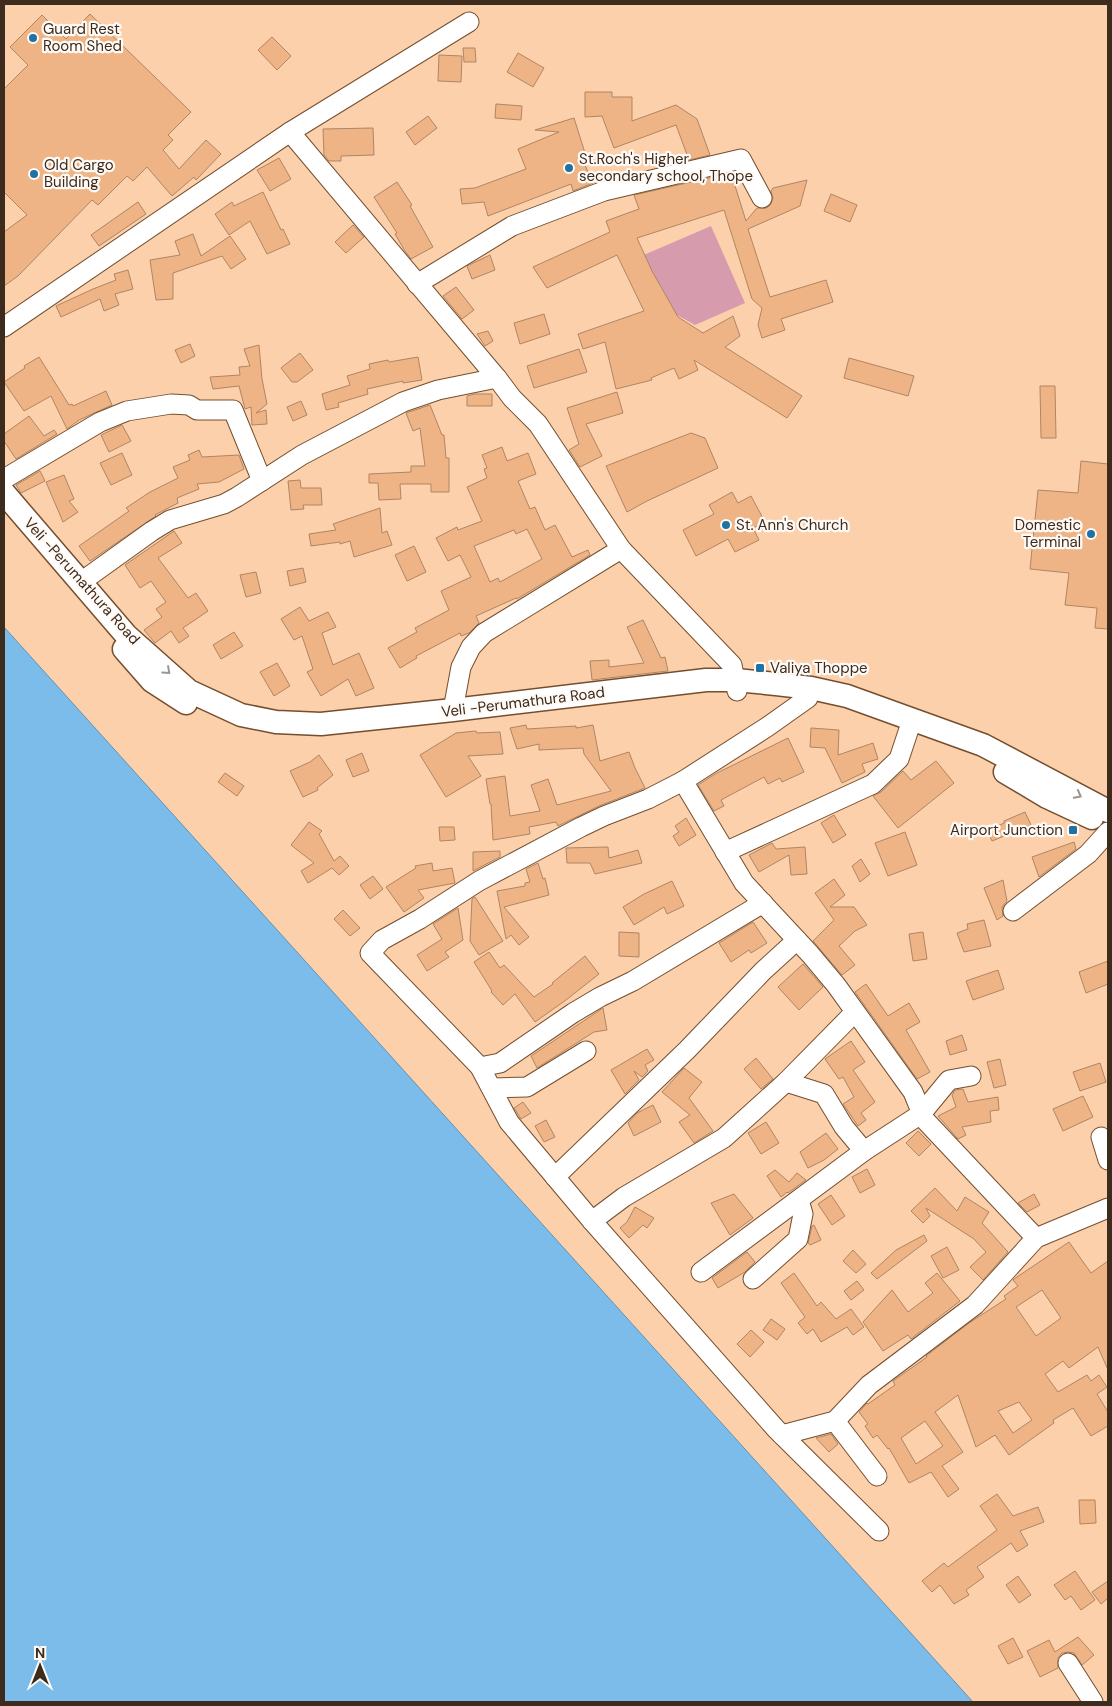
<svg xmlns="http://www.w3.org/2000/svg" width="1112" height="1706" font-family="'DM Sans',sans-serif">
	<rect width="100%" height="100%" fill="#fdd0ac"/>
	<path fill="#d69cad" d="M711,226L745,303L695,325L661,306L639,257Z"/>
	<path fill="#7bbcea" stroke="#6891ad" d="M4,627L973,1702H4Z"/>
	<g fill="#efb485" stroke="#af8563" fill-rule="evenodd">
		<path d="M90,14L191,112L168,135L173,140L163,150L179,169L206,140L221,154L196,180L194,177L172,196L147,167L133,181L127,176L98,205L92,200L18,276L4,286V232L27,215L4,192V89L28,65L10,47L42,15L66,39Z"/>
		<path d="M272,37L291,56L277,70L258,50Z"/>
		<path d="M463,48H475L476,62H464Z"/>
		<path d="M518,53L544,68L533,87L507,72Z"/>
		<path d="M439,55L462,56L461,82L438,81Z"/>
		<path d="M585,92H612V97H632V121L676,105L697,119L710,155L689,160L676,125L614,148L602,116L585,117Z"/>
		<path d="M496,104L522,106L521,120L495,118Z"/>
		<path d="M428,116L437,128L415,145L406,132Z"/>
		<path d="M574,118L585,153L580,154L593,183L573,191L571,184L488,216L484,202L462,204L460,189L475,188L526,169L518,149L559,132L535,130Z"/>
		<path d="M373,128L374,155L341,156V161H329L324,155L323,129Z"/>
		<path d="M279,158L291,179L270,191L257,170Z"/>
		<path d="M731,173L746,221L757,208H767L771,204L773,198L771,191L773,188L807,180L800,206L748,229L770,297L826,280L833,302L781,319L785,330L762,338L758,325L762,308L752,299L724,210L637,238L652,271L678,317L703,333L733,316L740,336L725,347L802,396L787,418L694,360L698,370L679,379L674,368L651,378L652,380L616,389L605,342L583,349L578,334L644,311L617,255L547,288L533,267L610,232L606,221L639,209L634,195Z"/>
		<path d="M397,182L412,205L410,206L433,247L411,259L405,251L395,234L397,233L374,197Z"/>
		<path d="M263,192L281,230L283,229L290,244L267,254L250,221L229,235L215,214L232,202L234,206Z"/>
		<path d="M831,194L857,205L850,222L824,211Z"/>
		<path d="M138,202L146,214L99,246L91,235Z"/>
		<path d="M353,225L364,237L346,253L335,242Z"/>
		<path d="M193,234L201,256L230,236L246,259L231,269L222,256L173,273V299L156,300L150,260L180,255L175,241Z"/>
		<path d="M490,255L495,270L472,279L467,266Z"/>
		<path d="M128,270L133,289L115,294L119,305L104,311L100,299L61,317L56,306L93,289L116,280L114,274Z"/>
		<path d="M456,287L474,310L462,319L443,296Z"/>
		<path d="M544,314L550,334L520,344L514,323Z"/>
		<path d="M488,331L493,341L485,346L477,334Z"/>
		<path d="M190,344L195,356L181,363L175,350Z"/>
		<path d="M259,345L262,379L267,404L256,413L266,410L267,424L252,425L251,407L245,409L239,386L213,389L210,377L240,375L239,367L250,366L244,349Z"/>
		<path d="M579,349L587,372L534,388L527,366Z"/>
		<path d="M300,353L313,370L297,382H292L281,368Z"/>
		<path d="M39,357L69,405L72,404L73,406L106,391L112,405L79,420L67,429L51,396L24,411L4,382L25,368L24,366Z"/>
		<path d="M418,357L422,380L403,383V381L367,389L368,394L338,403L339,407L326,410L322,394L350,385L347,376L370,369L369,364L388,360L389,362Z"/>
		<path d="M849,358L914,376L908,396L844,378Z"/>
		<path d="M1040,386H1055L1056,438H1041Z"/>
		<path d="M617,392L623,413L586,424L602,456L580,467L569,450L579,444L567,408Z"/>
		<path d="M475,394H492V406H467V396Z"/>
		<path d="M301,401L307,415L293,421L287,407Z"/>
		<path d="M430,405L442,435H444L446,458H449V492H431V484H400L401,499L379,500L378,483H369V474L411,472V466H425L420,428L413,431L406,413Z"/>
		<path d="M29,416L44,436L54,430L57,434L16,459L4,441V434Z"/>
		<path d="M122,425L131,441L109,452L101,435Z"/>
		<path d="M691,433L705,438L718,468L647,501L627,512L606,466Z"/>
		<path d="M502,447L507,461L528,453L536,474L518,481L530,509L535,507L545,530L555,525L572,557L588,550L590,555L517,599L516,598L476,616L479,623L469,633L461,636L460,633L416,656L417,658L400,668L388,648L417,632L415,628L449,610L441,591L471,577L460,555L448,561L436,538L457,527L458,530L482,521L467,487L487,478L484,469L487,468L482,455ZM527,529L542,559L500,582L498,578L490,582L474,546L514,530L516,534Z"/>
		<path d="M199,450L202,457L239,455L244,469L219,482L197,484L199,489L177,498L178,503L155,515L156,516L90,561L79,546L129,511L126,508L150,492L178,478L173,467L190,460L188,455Z"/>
		<path d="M122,453L132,475L111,485L100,463Z"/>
		<path d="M1081,461L1108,464V629L1095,628L1097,608L1065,605L1069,573L1030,569L1038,490L1078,493Z"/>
		<path d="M40,471L45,481L21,493L16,485Z"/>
		<path d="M64,475L74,499L69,501L78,512L63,522L46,482Z"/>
		<path d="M300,480L301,488H321L322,505H303L304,509L291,510L288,481Z"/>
		<path d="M732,492L738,503L751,496L765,522L753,528L759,540L735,552L728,539L696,556L683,530L714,514L709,505Z"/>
		<path d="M380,508L382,533L387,531L392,545L354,557L350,541L340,544V542L311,546L309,534L336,530L333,524Z"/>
		<path d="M174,531L182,543L158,558L188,598L196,593L208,611L183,628L189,636L179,643L171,631L155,643L144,630L162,617L156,609L166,602L151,581L140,588L125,565Z"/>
		<path d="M414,546L426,572L407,581L395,555Z"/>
		<path d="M303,568L306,582L290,586L287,571Z"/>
		<path d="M256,572L261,593L246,597L240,575Z"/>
		<path d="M300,607L309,621L328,612L336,627L322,633L333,665L359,653L374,688L356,696L348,679L321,696L307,672L313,669L302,636L294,640L281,619Z"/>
		<path d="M643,620L661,658L665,657L668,671L592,680L590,661L609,660V667L644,663L627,627Z"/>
		<path d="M234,632L243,646L221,659L213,645Z"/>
		<path d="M277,663L290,686L274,696L260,672Z"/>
		<path d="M526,725L527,729L576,726V728L593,725L600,761L629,752L635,768L645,788L599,806L558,826L556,822L529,827L530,834L493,840L491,804H490L486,779L505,776L510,816L540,811L531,785L548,779L557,805L611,791L584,754L583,748L539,750V744L517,749L510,728Z"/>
		<path d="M811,728L839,730L838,755L873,743L878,759L862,764L865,772L842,783L825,748L810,747Z"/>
		<path d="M476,731L477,733L500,732L503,754L468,756L481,776L446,797L420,755L456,733Z"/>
		<path d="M788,738L804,772L782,782L780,778L768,784L764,777L721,800L724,806L714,811L698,785L717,773Z"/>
		<path d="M362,753L369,771L353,777L346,760Z"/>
		<path d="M319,755L333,775L317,788L318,790L303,797L290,771L310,762Z"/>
		<path d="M936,761L954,783L898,828L873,796L881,792L903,771L911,780Z"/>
		<path d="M225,773L244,786L237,796L218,782Z"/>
		<path d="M1025,812L1031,825L992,841L987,831L1004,823V821Z"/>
		<path d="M834,815L846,835L833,843L821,823Z"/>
		<path d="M686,818L696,835L679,846L673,836L679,832L675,826Z"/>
		<path d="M309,822L322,831L319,834L334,861L340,856L349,866L339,875L332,868L308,883L301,871L314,863L291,845Z"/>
		<path d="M439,827H454L455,840L440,841Z"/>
		<path d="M905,832L917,865L888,876L875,843Z"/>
		<path d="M1074,842L1076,849L1039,877L1032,857Z"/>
		<path d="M772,843L776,849L805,847L807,874L791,875L789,855L759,872L749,855Z"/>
		<path d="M608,847L609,858L638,850L642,863L595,874L590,863H567L566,848Z"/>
		<path d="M500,851V857L473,871V852Z"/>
		<path d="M861,859L870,874L860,882L852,866Z"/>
		<path d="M432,863L433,871L452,868L455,883L418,890L424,898L404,912L386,887L416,868L415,866Z"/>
		<path d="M538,863L543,879L545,878L549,895L504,907L529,937L519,945L511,935L506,939L497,891L525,886V883L530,882L526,869Z"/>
		<path d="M373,876L383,889L370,899L360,885Z"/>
		<path d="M834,879L845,895L830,907H854L867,925L855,931L839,946L855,965L842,975L813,941L834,920L815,893Z"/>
		<path d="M1003,880L1007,901L1002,907L1003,916L997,920L984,888Z"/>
		<path d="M672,881L684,906L667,914L664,907L634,925L623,907L644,894Z"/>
		<path d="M475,897L503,941L479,955L470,941L472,899Z"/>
		<path d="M458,908L463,940L445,952L449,957L427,971L417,955L442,939L433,924Z"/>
		<path d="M343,910L360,928L350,936L334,919Z"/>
		<path d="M984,920L991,946L964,952L957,933L968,929L967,924Z"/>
		<path d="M753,922L767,943L751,953L749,950L731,962L719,943Z"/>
		<path d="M619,932L639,933V957L619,956Z"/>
		<path d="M923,932L927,959L913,961L909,934Z"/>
		<path d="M489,952L500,968L504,965L534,997L553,984L552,983L585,956L599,974L566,1000L535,1022L515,994L503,1005L491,992L492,991L474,962Z"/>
		<path d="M1108,961V984L1086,993L1079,972Z"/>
		<path d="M803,964L823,987L799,1010L778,987Z"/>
		<path d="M998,970L1004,989L973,1000L966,981Z"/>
		<path d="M866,984L888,1016L909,1003L920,1022L906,1030L930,1072L917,1079L855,992Z"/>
		<path d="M603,1008L607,1030L594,1032L537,1068L531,1056Z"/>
		<path d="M962,1035L967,1050L950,1055L946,1041Z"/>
		<path d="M851,1041L865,1062L853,1070L875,1102L861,1113L866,1120L858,1126L843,1104L854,1097L843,1077L839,1079L825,1059Z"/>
		<path d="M647,1049L654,1060L645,1065L648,1071L642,1077L634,1071L639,1080L625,1094L611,1070Z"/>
		<path d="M756,1058L773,1079L761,1089L744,1069Z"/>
		<path d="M1000,1059L1006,1085L994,1088L987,1062Z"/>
		<path d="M1100,1063L1106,1082L1080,1091L1073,1072Z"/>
		<path d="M684,1068L702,1082L689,1098L713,1131L694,1143L679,1122L690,1115L662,1092Z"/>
		<path d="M963,1089L968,1102L998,1097L999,1110L990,1111L991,1122L962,1127L966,1135L958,1139L938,1116L956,1107L952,1095L955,1090Z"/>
		<path d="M1083,1096L1093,1117L1063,1131L1053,1109Z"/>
		<path d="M523,1102L531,1113L521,1119L514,1108Z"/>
		<path d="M653,1105L661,1122L634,1136L628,1123L637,1113Z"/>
		<path d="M546,1120L555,1137L544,1142L535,1126Z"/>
		<path d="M766,1122L779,1143L761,1154L748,1133Z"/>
		<path d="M918,1131L931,1144L919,1156L906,1143Z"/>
		<path d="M826,1133L838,1149L824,1160L808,1168L800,1152Z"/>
		<path d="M867,1169L875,1185L860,1193L852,1177Z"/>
		<path d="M775,1170L789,1182L797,1173L806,1180L788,1193L787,1192L781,1197L767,1176Z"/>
		<path d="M935,1188L957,1211L965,1197L989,1212L982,1223L1008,1252L983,1280L970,1267L986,1252L974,1239L926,1208L930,1216L923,1223L911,1211Z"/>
		<path d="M734,1194L753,1218L730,1235L711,1203Z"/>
		<path d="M1034,1194L1040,1205L1027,1212L1018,1203Z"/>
		<path d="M831,1195L845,1216L832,1225L818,1204Z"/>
		<path d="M635,1207L654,1218L647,1228L643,1225L629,1238L620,1228L627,1222Z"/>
		<path d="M814,1225L821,1240L810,1245L808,1243L812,1226Z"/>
		<path d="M924,1235L927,1241L877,1279L871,1273L896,1250Z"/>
		<path d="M1069,1242L1091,1273L1108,1261V1370L1098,1347L1069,1368L1063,1361L1045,1374L1058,1392L1087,1375L1091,1381L1099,1375L1107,1387L1097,1394L1108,1412V1426L1091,1436L1073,1408L1053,1420L1054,1423L1009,1455L995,1435L976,1447L958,1395L935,1412L963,1452L942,1466L959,1489L948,1497L931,1472L909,1483L889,1448L888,1449L877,1435L873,1438L865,1426L868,1424L859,1412L867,1403L868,1404L895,1385L893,1381L927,1357L926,1356L969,1323L1006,1299L1004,1296L1018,1286L1013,1280L1014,1279ZM1042,1290L1061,1318L1036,1336L1016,1307ZM1019,1402L1032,1420L1013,1433L998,1411ZM925,1421L943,1446L916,1464L901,1438Z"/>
		<path d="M947,1247L959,1270L943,1278L931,1256Z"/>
		<path d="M853,1250L866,1264L856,1273L843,1261Z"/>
		<path d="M747,1252L755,1262L745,1272L718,1288L712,1278Z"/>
		<path d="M794,1273L817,1306L821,1302L836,1319L851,1309L864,1327L853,1335L847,1327L821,1342L813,1329L807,1334L798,1323L805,1317L781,1283Z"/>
		<path d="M937,1273L960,1301L911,1339L908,1335L883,1351L863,1322L892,1290L908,1312L933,1293L925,1283Z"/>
		<path d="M857,1281L864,1290L851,1300L844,1291Z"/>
		<path d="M771,1319L785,1329L777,1340L763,1330Z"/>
		<path d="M751,1330L764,1342L750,1357L737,1344Z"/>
		<path d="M831,1434L838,1444L829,1452L816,1438Z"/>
		<path d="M997,1494L1013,1516L1038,1507L1044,1522L1020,1531L1028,1545L1017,1552L1011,1543L977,1567L984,1577L966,1590L969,1595L954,1604L940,1585L932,1592L922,1581L944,1563L948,1567L997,1530L980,1506Z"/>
		<path d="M1079,1500H1095L1096,1523L1080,1524Z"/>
		<path d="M1075,1571L1095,1600L1081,1610L1071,1596L1065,1600L1054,1585Z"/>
		<path d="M1018,1576L1031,1595L1019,1603L1006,1585Z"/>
		<path d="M1108,1581V1598L1101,1604L1092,1592Z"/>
		<path d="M1078,1637L1094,1655L1082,1665L1074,1653L1068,1652L1062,1653L1058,1658V1668L1040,1677L1027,1651L1049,1640L1055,1652Z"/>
		<path d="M1013,1638L1023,1657L1008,1664L998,1646Z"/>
	</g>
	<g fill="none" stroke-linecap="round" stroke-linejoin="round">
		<defs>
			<g id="minor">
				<path d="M290,132L497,378L512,398L538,424L621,549L732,665L737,691"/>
				<path d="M417,284L512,226L604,191L741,159L762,198"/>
				<path d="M4,327L290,132L469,22"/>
				<path d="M4,479L100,422L127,411L171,404L189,405L197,410H233L262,481"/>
				<path d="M81,582L152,531L170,520L224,504L237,497L302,455L403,402L438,390L497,378"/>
				<path d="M808,698L767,727L683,781L648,799L604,816L581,827L479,881L420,919L382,940L370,953L480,1067L509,1122L592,1221L776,1429L879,1531"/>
				<path d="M453,710L461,667L471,647L484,633L621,549"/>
				<path d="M683,781L744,883L810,954L836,985L913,1092L924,1119L1036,1238"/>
				<path d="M725,852L873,784L899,759L909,729"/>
				<path d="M1013,911L1088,854L1108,832"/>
				<path d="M480,1067L500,1063L573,1013L600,997L633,981L763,903"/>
				<path d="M786,1082L824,1094L844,1127L864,1151"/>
				<path d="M492,1088L527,1087L586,1051"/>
				<path d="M1101,1137L1108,1160"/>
				<path d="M555,1177L687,1050L763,971L797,940"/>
				<path d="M592,1221L624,1197L724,1138L786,1082L855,1012"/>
				<path d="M701,1272L864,1151L921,1114L949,1080L971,1076"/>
				<path d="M753,1279L798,1239L803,1214L799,1200"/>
				<path d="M835,1421L877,1476"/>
				<path d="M782,1435L835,1421L869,1385L975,1305L1036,1238L1108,1208"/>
				<path d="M1068,1663L1093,1702"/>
			</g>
			<g id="major">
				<path d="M4,493L126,635L189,691L241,715L276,722L321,724L453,710L706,680H736L776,684L811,688L847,696L983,745L1108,811"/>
				<path d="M124,649L152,681L186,703"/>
				<path d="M1005,772L1047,797L1092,818"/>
			</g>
		</defs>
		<use href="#minor" stroke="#744e2d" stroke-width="21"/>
		<use href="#major" stroke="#744e2d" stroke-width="25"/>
		<use href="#minor" stroke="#fff" stroke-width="19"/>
		<use href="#major" stroke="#fff" stroke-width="22"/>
	</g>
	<defs><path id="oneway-chevron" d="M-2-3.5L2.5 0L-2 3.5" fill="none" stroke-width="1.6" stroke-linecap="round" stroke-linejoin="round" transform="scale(1.25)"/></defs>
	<g stroke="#9e968e">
		<use href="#oneway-chevron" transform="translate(167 671) rotate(42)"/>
		<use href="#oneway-chevron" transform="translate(1078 795) rotate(28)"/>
	</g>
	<g fill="#1f72a3" stroke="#fffaf6" stroke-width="2">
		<circle cx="33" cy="38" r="5"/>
		<circle cx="569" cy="168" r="5"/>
		<circle cx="34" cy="174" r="5"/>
		<circle cx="726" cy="525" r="5"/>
		<circle cx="1091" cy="534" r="5"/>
		<rect x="755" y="663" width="10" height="10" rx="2.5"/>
		<rect x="1068" y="825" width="10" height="10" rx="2.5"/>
	</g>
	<g text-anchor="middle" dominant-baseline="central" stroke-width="4.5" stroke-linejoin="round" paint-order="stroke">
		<g font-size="15" fill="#3d2c1e" stroke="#fffaf6" text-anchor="start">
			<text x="43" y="29">Guard Rest<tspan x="43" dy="17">Room Shed</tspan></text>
			<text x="579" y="159">St.Roch's Higher<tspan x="579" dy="17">secondary school, Thope</tspan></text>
			<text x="44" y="165">Old Cargo<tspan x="44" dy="17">Building</tspan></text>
			<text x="736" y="525">St. Ann's Church</text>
			<text x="1081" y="525" text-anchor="end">Domestic<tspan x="1081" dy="17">Terminal</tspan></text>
			<text x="770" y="668">Valiya Thoppe</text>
			<text x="1063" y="830" text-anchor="end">Airport Junction</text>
		</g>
		<g font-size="15" fill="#3d2c1e" stroke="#fffaf6">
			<text transform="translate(82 581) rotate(48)">Veli -Perumathura Road</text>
			<text transform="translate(523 702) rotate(-7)">Veli -Perumathura Road</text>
		</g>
	</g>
	<rect width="1112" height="1706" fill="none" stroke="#3d2c1e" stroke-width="10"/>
	<g transform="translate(40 1666)" stroke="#fffaf6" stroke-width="4" paint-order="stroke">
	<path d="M0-4L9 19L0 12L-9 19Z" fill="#3d2c1e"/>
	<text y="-8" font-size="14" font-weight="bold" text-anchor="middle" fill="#3d2c1e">N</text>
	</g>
</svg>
